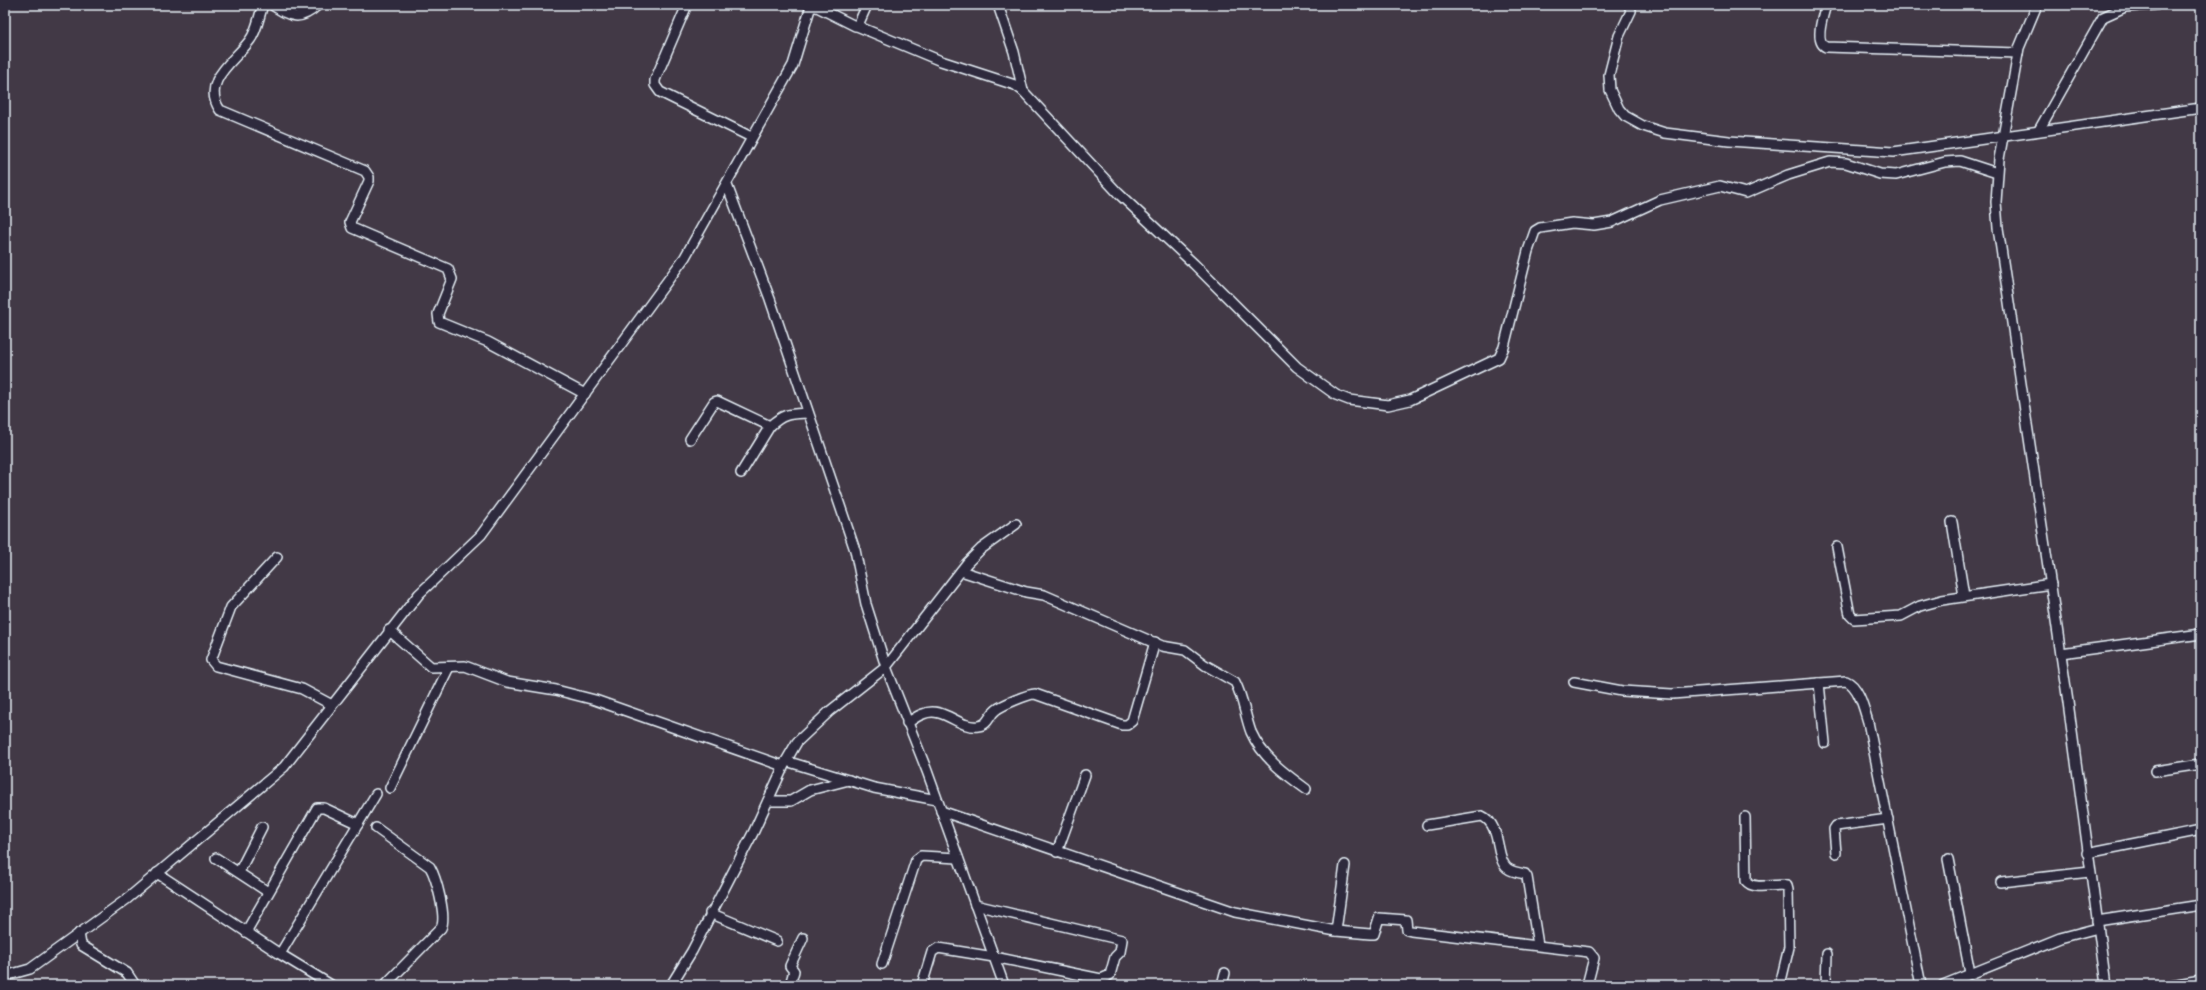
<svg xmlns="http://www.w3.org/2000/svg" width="2206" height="990" font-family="Sriracha,sans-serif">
	<rect width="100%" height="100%" fill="#423946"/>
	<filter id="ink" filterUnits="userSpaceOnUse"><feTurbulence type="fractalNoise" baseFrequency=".025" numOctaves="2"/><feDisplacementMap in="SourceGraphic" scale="8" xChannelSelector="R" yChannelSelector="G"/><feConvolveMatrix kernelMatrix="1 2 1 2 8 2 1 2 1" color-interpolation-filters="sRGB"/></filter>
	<g filter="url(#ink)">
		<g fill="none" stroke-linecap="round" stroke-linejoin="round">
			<defs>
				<g id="minor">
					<path d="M263,5C259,16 257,31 250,40C236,60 200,81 220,110L365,171L369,177V181L350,222L352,228L448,269L452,279L438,314L439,322L488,342L585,394"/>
					<path d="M272,5C291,17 300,22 318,5"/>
					<path d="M687,5L655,80V85L660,92L751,137"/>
					<path d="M998,5L1014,52L1023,91"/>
					<path d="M1629,5L1631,11L1619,36L1609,75L1610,90L1619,109L1625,116L1643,126L1665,133L1729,141L1893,152L2201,108"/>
					<path d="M1826,5C1823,15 1814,42 1826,47L2018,53"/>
					<path d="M2037,5L2019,48L1999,159L1996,202L1998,228L2068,702L2106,985"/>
					<path d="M857,26L941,61L1015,85L1023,91L1118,193L1194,264L1297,367L1336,395L1349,400L1388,405L1410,400L1499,358L1504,347L1528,251L1535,231L1540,228L1572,223L1594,225L1612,222L1660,200L1720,186L1746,193L1788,175L1830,162L1846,163L1880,174L1896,175L1945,162L1960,161L1997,173"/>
					<path d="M2039,130L2103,17L2125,7L2156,5"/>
					<path d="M727,185L770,299L855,550L866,604L886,667L927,771L1004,985"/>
					<path d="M690,439L714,402L717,401L770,426"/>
					<path d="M741,473L770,426C784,413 790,414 808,413"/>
					<path d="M1952,522L1964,596"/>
					<path d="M1837,547L1850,615L1854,619L1901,616L1920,606L1942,600L2051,584"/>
					<path d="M277,557L231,607L211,660L216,666L302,689L332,705"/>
					<path d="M961,571L1026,592L1044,595L1162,646L1185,650L1205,665L1235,682C1243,697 1245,716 1251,732C1262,757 1284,773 1306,789"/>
					<path d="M389,630L431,667L465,666L507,682L556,690L595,700L783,766"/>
					<path d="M2061,653L2201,634"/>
					<path d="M1574,682L1622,691L1672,694L1846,681C1859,686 1864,709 1868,722L1921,985"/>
					<path d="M1819,683L1825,743"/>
					<path d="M907,723C912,720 917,716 923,714C943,705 959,729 978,726C989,725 988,716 996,710C1002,705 1028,694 1035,694L1122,725H1127L1132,721L1155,642"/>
					<path d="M786,761L874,788L937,800"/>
					<path d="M2155,771L2201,764"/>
					<path d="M390,788L449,667"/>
					<path d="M768,801H791L810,790L849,780"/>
					<path d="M941,811L1235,912L1336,931L1370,934H1374L1379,918L1406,920L1407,930L1411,931L1589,952L1594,958L1587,985"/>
					<path d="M1745,817L1746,881C1754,891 1775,883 1787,886L1788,890L1789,947L1780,985"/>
					<path d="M1427,825L1482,816C1502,825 1495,858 1507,868C1512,872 1519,873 1525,874L1527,877L1538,945"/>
					<path d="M376,828L430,867C436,877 447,917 441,928L385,985"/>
					<path d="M1057,852L1085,775"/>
					<path d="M1836,853L1834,829L1836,826L1888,819"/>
					<path d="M2087,853L2201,830"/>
					<path d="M216,858L268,892"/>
					<path d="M1948,859L1970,973"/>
					<path d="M239,872L262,827"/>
					<path d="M157,873L280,954L331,985"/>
					<path d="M2001,882L2090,872"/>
					<path d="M710,913L777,941"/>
					<path d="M2097,921L2201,905"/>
					<path d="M1336,931L1345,865"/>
					<path d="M246,932L317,808H324L358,824"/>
					<path d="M79,933L81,945L127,973L135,985"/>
					<path d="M280,954L376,794"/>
					<path d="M882,964L916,860L921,856L958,858"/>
					<path d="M5,976L30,969L127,899L284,767L419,594L481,535L685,257L793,65L810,9L813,7H817L855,26L859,23L867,5"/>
					<path d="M671,985L692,951L754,831L786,761L797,742L830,711L886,667L967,563L981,549L1016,524"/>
					<path d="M790,985L794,971L790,966L803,938"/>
					<path d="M922,985L932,952L938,948L994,957L1101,979L1110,975L1115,957L1120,952L1122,940L975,905"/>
					<path d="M1222,985L1225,973"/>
					<path d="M1826,985L1827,954"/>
					<path d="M1943,985L2060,938L2098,928"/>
					<path d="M2171,985L2201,980"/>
				</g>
			</defs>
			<use href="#minor" stroke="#e8f1f8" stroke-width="12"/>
			<use href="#minor" stroke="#2f2a3d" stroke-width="9"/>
		</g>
	</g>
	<rect width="2206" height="990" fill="none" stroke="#2f2a3d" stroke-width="20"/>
	<rect x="10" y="10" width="2186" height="970" fill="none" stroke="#e8f1f8" stroke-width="1.5" filter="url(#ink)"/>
</svg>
